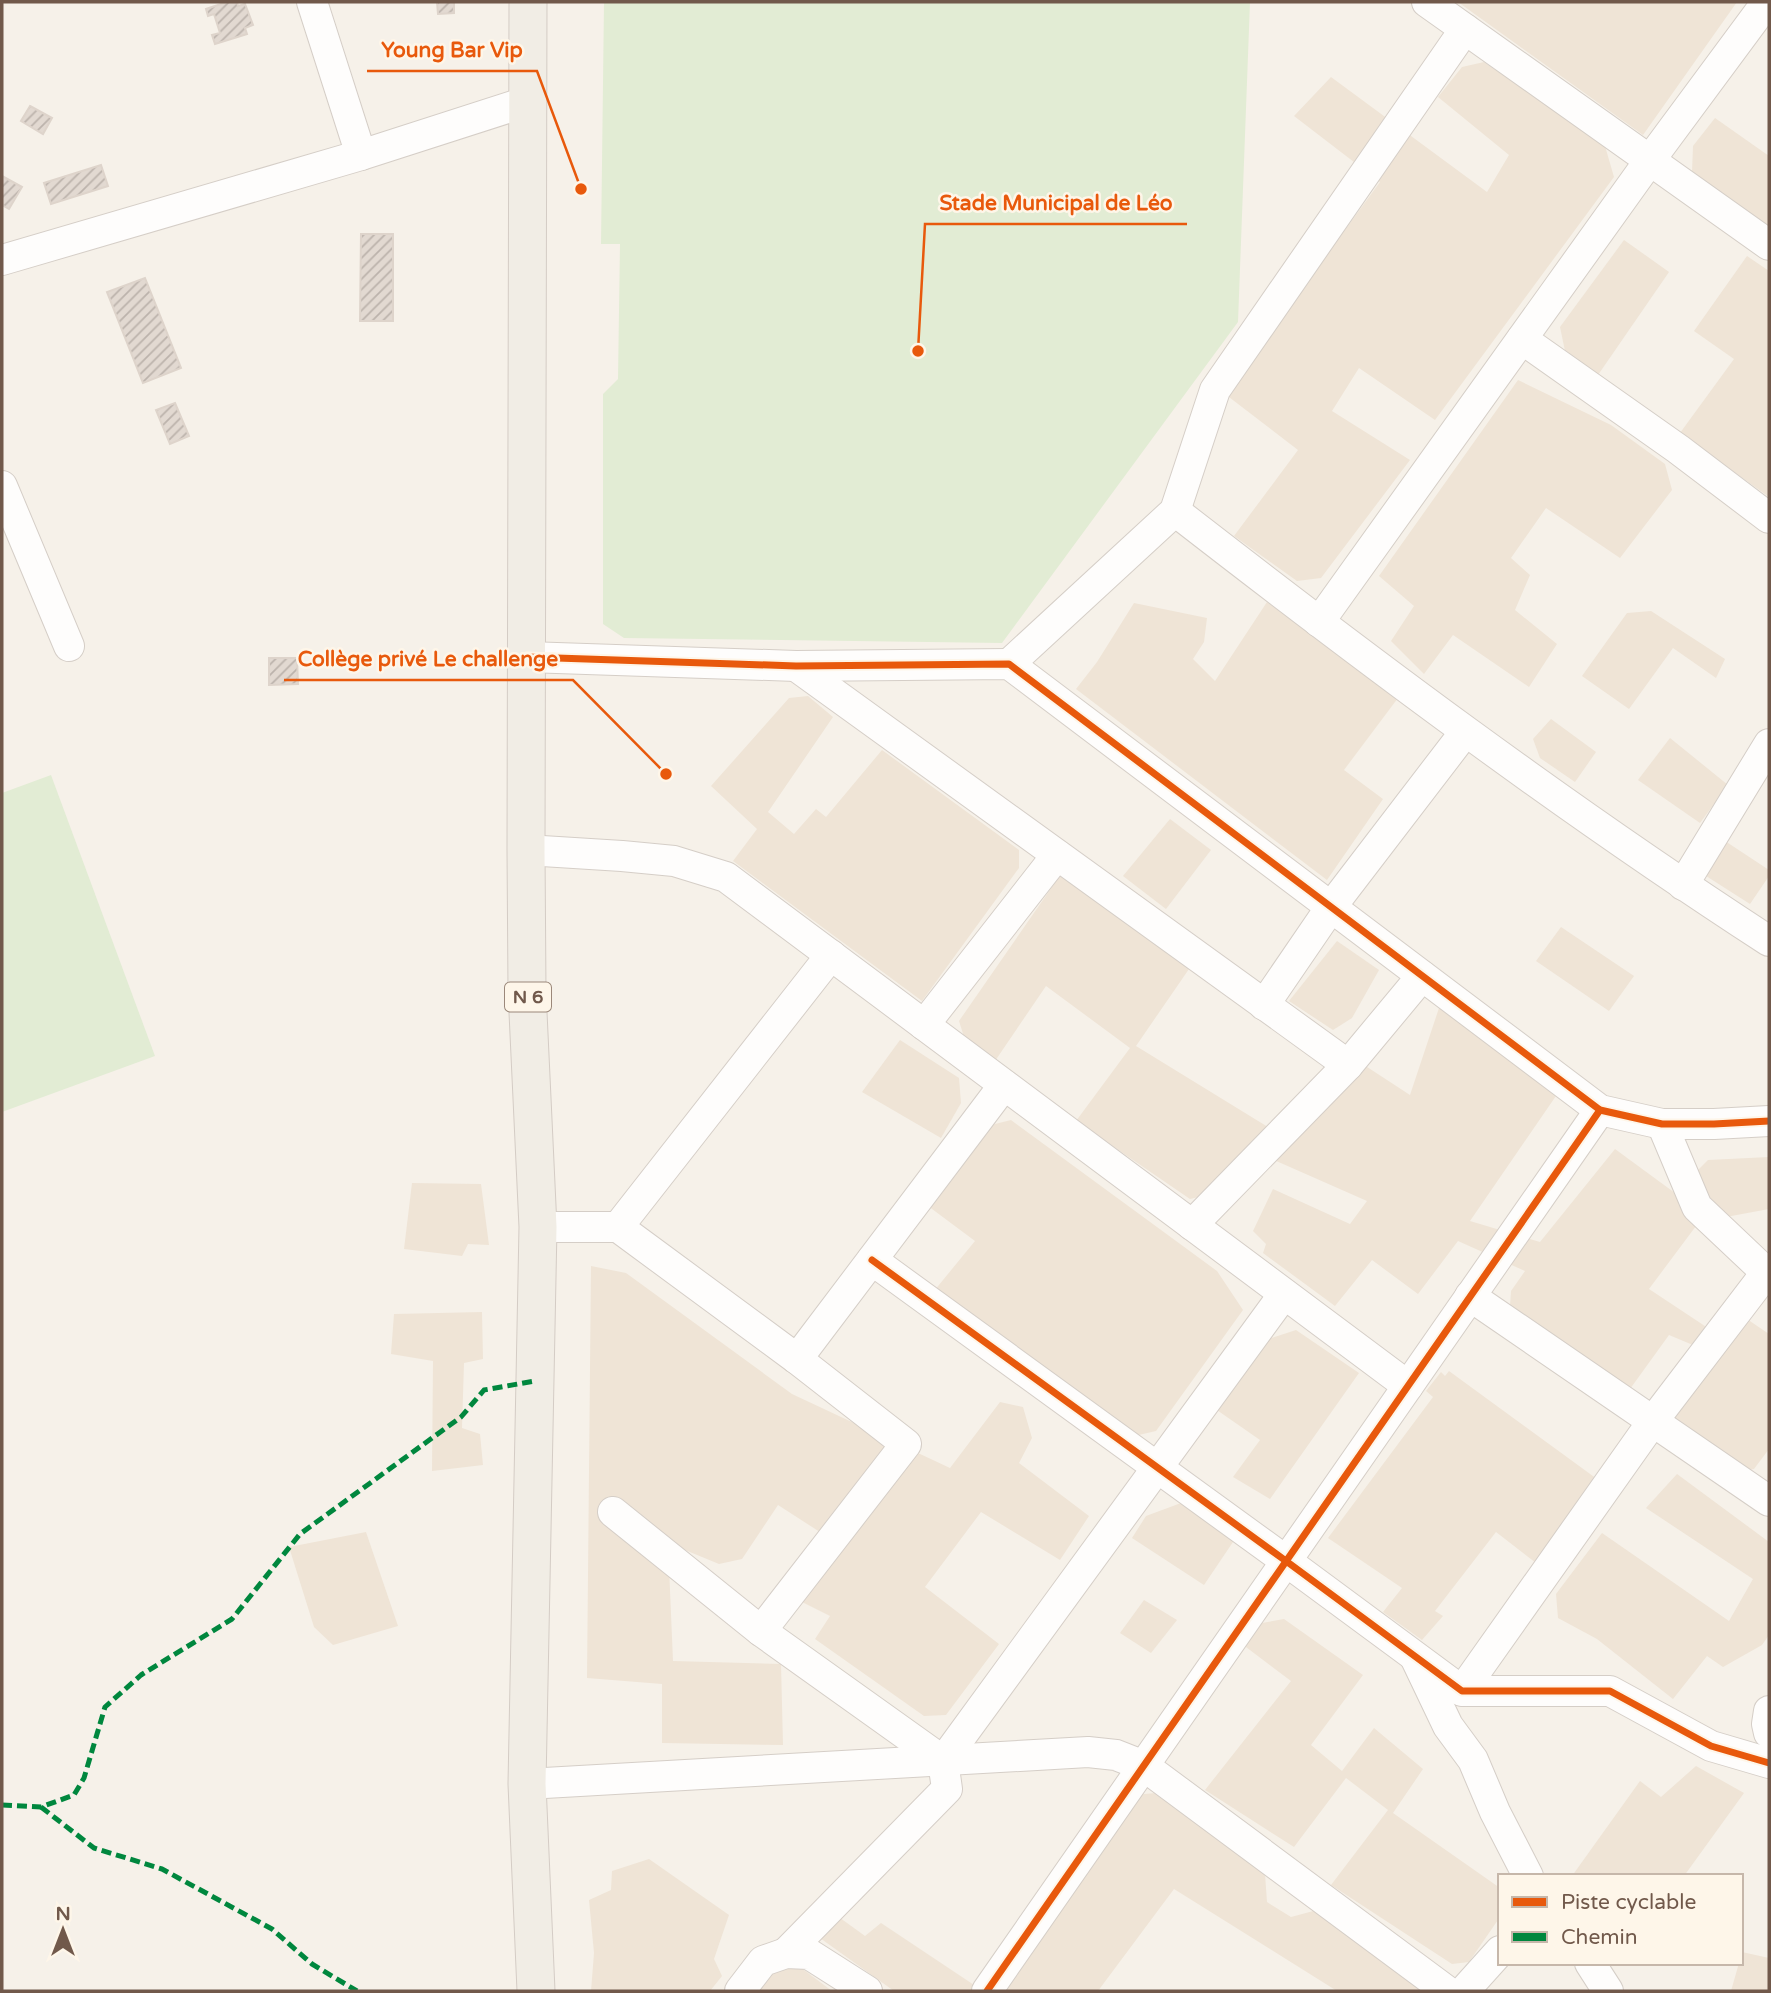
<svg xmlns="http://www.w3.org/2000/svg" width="1771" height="1993" font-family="'Varela Round',sans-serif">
	<defs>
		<pattern id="building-hatch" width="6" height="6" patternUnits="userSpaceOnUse" patternTransform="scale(1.75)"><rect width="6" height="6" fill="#e2d9d1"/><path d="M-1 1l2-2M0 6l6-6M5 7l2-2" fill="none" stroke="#bcb3ac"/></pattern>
	</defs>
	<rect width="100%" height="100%" fill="#f6f1e9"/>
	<g fill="#efe4d6">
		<path d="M1458,2H1737L1643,135Z"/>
		<path d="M1484,62L1605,146L1614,177L1435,420L1359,368L1332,411L1410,460L1321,578L1297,581L1234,536L1298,450L1225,394L1380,182L1294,116L1331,77L1487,192L1509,155L1438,97L1462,67Z"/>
		<path d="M1715,118L1769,156V227L1692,172L1693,146Z"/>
		<path d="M1624,240L1669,272L1598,375L1565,351L1560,327Z"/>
		<path d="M1747,256L1769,271V497L1680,433L1734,359L1694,331Z"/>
		<path d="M1518,380L1611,425L1665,464L1672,490L1620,558L1546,508L1511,558L1530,575L1515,610L1557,644L1529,687L1453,635L1424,674L1391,641L1414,606L1379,576Z"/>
		<path d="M1267,602L1398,698L1344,770L1383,799L1327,880L1076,689L1097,662L1134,603L1207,618L1204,642L1193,659L1215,681Z"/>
		<path d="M1651,611L1725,659L1716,678L1673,648L1629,709L1582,676L1627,613Z"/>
		<path d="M808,696L833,717L768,812L794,834L816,809L826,817L882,750L1019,850V868L922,1001L733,861L757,829L711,786L789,698Z"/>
		<path d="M1551,719L1596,752L1575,782L1540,758L1533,739Z"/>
		<path d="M1670,738L1728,785L1700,823L1638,780Z"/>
		<path d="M1170,819L1211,850L1166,909L1123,876Z"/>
		<path d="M1725,841L1769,870V876L1750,904L1703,874Z"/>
		<path d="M1061,874L1189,969L1136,1046L1289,1140L1361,1063L1410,1095L1442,999L1558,1093L1470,1221L1540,1242L1615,1149L1675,1193L1708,1160L1769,1157V1209L1699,1222L1649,1289L1726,1340L1744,1317L1769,1334V1449L1754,1469L1737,1472L1665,1419L1712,1353L1669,1335L1630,1389L1510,1306L1511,1291L1525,1271L1458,1241L1418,1294L1372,1260L1335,1306L1263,1253L1266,1244L1253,1231L1273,1189L1350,1224L1367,1201L1249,1149L1212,1194L1190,1199L1076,1121L1130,1048L1046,986L995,1061L965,1040L959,1021Z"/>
		<path d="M1561,927L1634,976L1609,1011L1536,961Z"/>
		<path d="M1337,941L1379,970L1352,1018L1333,1030L1289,1001Z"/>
		<path d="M900,1040L959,1078L961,1103L941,1138L862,1092Z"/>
		<path d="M1011,1120L1217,1271L1243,1310L1156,1431L1130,1437L934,1291L975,1241L928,1206L991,1125Z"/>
		<path d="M412,1183L481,1184L489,1245L468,1244L462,1256L404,1249Z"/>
		<path d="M591,1266L626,1273L792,1394L950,1468L1000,1402L1023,1407L1032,1438L1019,1463L1089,1516L1060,1560L981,1512L925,1587L999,1644L946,1715L924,1716L815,1639L830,1616L798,1600L840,1545L778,1505L742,1559L719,1564L668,1543L673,1661L781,1664L783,1745L662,1743V1684L587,1678Z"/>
		<path d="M482,1312L483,1359L464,1363L462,1428L480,1434L483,1465L432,1471L433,1361L391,1354L394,1314Z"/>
		<path d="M1296,1330L1359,1373L1270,1499L1233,1477L1260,1440L1214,1408L1262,1341Z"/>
		<path d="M1449,1371L1597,1479L1540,1566L1496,1532L1435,1611L1443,1616L1422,1640L1383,1612L1402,1588L1328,1538L1433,1397L1426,1391L1441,1372L1445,1376Z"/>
		<path d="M1677,1474L1769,1542V1635L1762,1645L1723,1667L1707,1656L1673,1699L1597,1639L1558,1618L1556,1594L1602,1533L1729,1621L1753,1579L1646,1508Z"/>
		<path d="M1181,1503L1235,1539L1204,1585L1132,1538L1146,1516Z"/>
		<path d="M366,1532L398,1626L333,1645L314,1627L289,1547Z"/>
		<path d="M1144,1600L1177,1620L1151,1653L1120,1633Z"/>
		<path d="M1284,1619L1363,1675L1311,1745L1342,1771L1374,1728L1423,1769L1393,1813L1500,1888V1917L1469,1962L1452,1964L1331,1885L1388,1810L1346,1778L1294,1847L1205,1790L1291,1681L1242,1644L1262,1623Z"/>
		<path d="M1696,1766L1744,1793L1684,1876H1572L1640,1781L1661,1797Z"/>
		<path d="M1156,1793L1265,1874L1267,1902L1291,1917L1317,1910L1428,1991H1337L1174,1889L1098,1991H1001L1133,1795Z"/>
		<path d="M649,1859L729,1915L714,1959L722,1976L710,1991H591L594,1953L589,1900L611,1890L612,1871Z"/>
		<path d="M836,1915L865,1936L881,1923L983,1991H894L813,1933Z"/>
		<path d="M1742,1952L1769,1958V1991H1731L1739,1963H1741Z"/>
		<path d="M796,1964L832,1991H753L771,1967Z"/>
	</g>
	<g fill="#e2ecd4">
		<path d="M604,2H1250L1238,322L1002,643L624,638L603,624V394L618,379L620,244H601Z"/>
		<path d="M51,775L155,1056L2,1112V793Z"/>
	</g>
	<g fill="url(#building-hatch)" stroke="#ded4cb" stroke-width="2">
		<path d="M227,2H237L238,6L245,4L253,25L245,28L247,34L215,44L212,35L220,33L214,14L208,16L206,9Z"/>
		<path d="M437,2H454V13L438,14Z"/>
		<path d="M30,106L52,118L43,134L21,121Z"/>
		<path d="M101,165L108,186L51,204L44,183Z"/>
		<path d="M2,176L22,187L9,209L2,205Z"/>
		<path d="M361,234H393V321H360Z"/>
		<path d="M145,278L181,368L143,383L107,292Z"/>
		<path d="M175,403L189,436L170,444L156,410Z"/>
		<path d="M269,658H297L298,684L269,685Z"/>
	</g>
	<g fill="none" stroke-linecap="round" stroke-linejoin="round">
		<defs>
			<g id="minor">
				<path d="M312,2L361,155"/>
				<path d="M1427,2L1769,245"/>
				<path d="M2,260L361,155L529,101"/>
				<path d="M1522,339L1678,449L1769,518"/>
				<path d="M2,486L69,646"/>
				<path d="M1175,511C1368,661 1564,808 1769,941"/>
				<path d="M1319,622L1650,160L1767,2"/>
				<path d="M527,657L796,666L1009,664L1600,1110L1662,1124H1714L1769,1121"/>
				<path d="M1009,664L1175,511L1215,390L1465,29"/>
				<path d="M796,666L1348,1065"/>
				<path d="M526,850L622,856L674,861L726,877L1408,1386"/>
				<path d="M1683,885L1769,744"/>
				<path d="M1264,1005L1331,907L1465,732"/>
				<path d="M924,1025L1057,855"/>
				<path d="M1662,1124L1697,1207L1769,1275"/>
				<path d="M1192,1225L1348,1065L1422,976"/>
				<path d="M538,1227H618L797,1359L906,1444L761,1631"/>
				<path d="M618,1227L831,955"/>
				<path d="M872,1260L1286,1561L1462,1691H1610L1711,1746L1769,1763"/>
				<path d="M1470,1296L1769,1501"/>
				<path d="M797,1359L1004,1085"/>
				<path d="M613,1512L761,1631L943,1761"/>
				<path d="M1416,1659L1448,1726L1473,1760L1495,1812L1528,1876"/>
				<path d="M1462,1691L1653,1421L1766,1273"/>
				<path d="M1769,1711L1767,1724L1769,1733"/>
				<path d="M527,1784L1088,1752L1116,1755L1144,1766L1447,1991"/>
				<path d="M786,1953L947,1789L943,1761L1284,1294"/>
				<path d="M1590,1963L1608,1991"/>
				<path d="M740,1991L763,1961L786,1953L809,1954L867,1991"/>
				<path d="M987,1991L1600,1110"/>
				<path d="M1464,1991L1500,1951"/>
			</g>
			<path id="major" d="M528,2L526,850L527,991L538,1227L527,1784L536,1991"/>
		</defs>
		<use href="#minor" stroke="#d5cec7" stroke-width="32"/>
		<use href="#major" stroke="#d4ccc5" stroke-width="39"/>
		<use href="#minor" stroke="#fefdfc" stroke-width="30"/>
		<use href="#major" stroke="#f1ede5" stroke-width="37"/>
		<g stroke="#00873e" stroke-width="5" stroke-dasharray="10 5" stroke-linecap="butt">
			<path d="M2,1805L41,1807L74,1795L84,1778L105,1707L141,1675L232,1619L300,1534L461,1417L484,1390L535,1381"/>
			<path d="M41,1807L94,1848L162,1869L272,1929L312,1964L357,1991"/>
		</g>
		<defs>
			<g id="cycleway">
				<path d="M527,657L796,666L1009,664L1600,1110L1662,1124H1714L1769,1121"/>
				<path d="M872,1260L1286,1561L1462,1691H1610L1711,1746L1769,1763"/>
				<path d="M987,1991L1600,1110"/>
			</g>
		</defs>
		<use href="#cycleway" stroke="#fef6e9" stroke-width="11"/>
		<use href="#cycleway" stroke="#e8590c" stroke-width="7"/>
	</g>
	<g text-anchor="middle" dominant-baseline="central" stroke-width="5" stroke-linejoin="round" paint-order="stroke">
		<rect fill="#fef6e9" stroke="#9b887a" stroke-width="2" x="505" y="982.5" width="46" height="29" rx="5"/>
		<g font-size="18" font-weight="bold" fill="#71594b">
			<text x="528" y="997">N 6</text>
		</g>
	</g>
	<path fill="none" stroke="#e8590c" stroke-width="2.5" d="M581 189L537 71H367M918 351L925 224H1187M666 774L573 680H284"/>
	<g fill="#e8590c" stroke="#fef6e9" stroke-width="2.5">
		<circle cx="581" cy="189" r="7"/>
		<circle cx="918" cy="351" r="7"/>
		<circle cx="666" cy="774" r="7"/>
	</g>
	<g font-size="21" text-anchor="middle" font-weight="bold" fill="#e8590c" stroke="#fef6e9" stroke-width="5" stroke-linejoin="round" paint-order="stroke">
		<text x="452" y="57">Young Bar Vip</text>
		<text x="1056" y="210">Stade Municipal de Léo</text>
		<text x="428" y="666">Collège privé Le challenge</text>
	</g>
	<rect width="1771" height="1993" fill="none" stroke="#71594b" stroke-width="7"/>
	<rect x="1498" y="1874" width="245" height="91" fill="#fef6e9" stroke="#c6b7aa" stroke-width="2"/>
	<rect x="1512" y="1897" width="35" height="10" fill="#e8590c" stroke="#c6b7aa" stroke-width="2"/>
	<text x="1561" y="1909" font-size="21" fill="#71594b">Piste cyclable</text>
	<rect x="1512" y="1932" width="35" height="10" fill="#00873e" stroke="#c6b7aa" stroke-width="2"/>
	<text x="1561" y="1944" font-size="21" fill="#71594b">Chemin</text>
	<g transform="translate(63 1930)" stroke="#fef6e9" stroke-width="5" paint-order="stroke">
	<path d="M0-5L12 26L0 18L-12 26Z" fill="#71594b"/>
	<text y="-10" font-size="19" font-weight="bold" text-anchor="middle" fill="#71594b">N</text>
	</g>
</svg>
